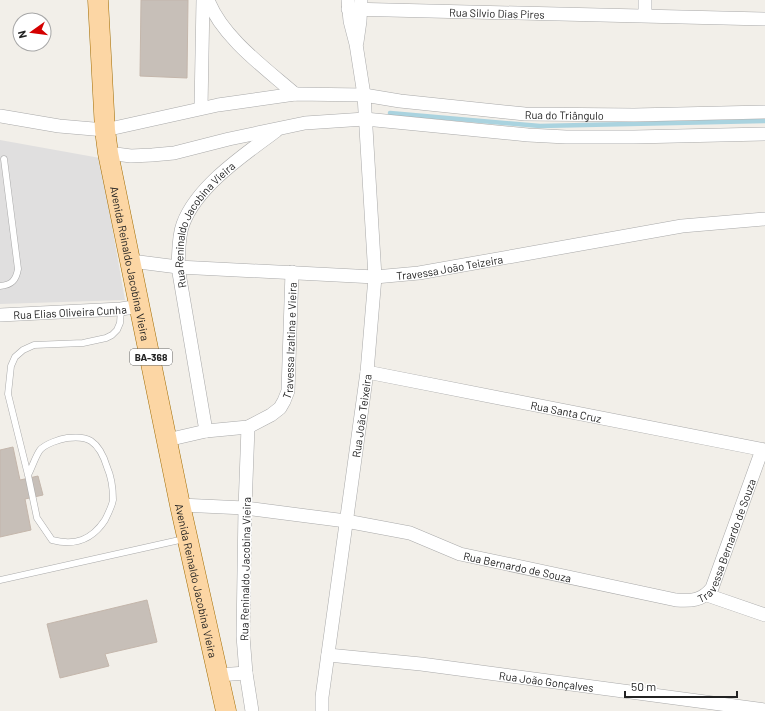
<svg xmlns="http://www.w3.org/2000/svg" width="765" height="711" font-family="Barlow,sans-serif">
	<rect width="100%" height="100%" fill="#f2efe9"/>
	<path fill="#e0dfdf" d="M0,140L100,158L125,300L0,304Z"/>
	<g fill="none" stroke-linecap="round" stroke-linejoin="round">
		<path stroke="#aad3df" stroke-width="4.5" d="M390,113L540,126L765,121"/>
	</g>
	<g fill="#c7bfb8" stroke="#c4b6ab">
		<path d="M141,0H188L187,78L140,76Z"/>
		<path d="M13,447L20,480L38,476L43,495L25,499L31,530L0,537V450Z"/>
		<path d="M147,600L157,642L105,654L109,666L60,678L47,624Z"/>
	</g>
	<g fill="none" stroke-linecap="round" stroke-linejoin="round">
		<defs>
			<g id="lane">
				<path d="M0,286C12,285 16,280 18,269L4,159"/>
				<path d="M28,475C32,468 35,457 40,450C45,444 60,439 67,438C75,437 85,437 91,441C100,447 104,457 107,467C111,476 113,490 113,500C112,506 108,514 105,520C92,540 75,546 52,540L37,518L28,475L8,394L11,366L15,357L23,350L34,345L83,343L106,338L112,335L117,330L120,323L121,309"/>
				<path d="M0,580L184,539"/>
			</g>
			<g id="street">
				<path d="M208,0C222,37 265,68 295,94"/>
				<path id="s1" d="M348,9L765,19"/>
				<path d="M645,15V0"/>
				<path d="M357,42L360,21L361,0"/>
				<path d="M201,108L203,0"/>
				<path id="s2" d="M0,116L59,126L105,130L218,105L295,94L364,95L400,101L525,114L634,115L765,112"/>
				<path d="M108,153L131,156L152,155L174,153L229,139L305,123L365,119L528,135L566,137H634L765,134"/>
				<path id="s3" d="M131,261L178,267L375,277L419,273L682,226L765,219"/>
				<path id="s4" d="M0,315L121,309L140,306"/>
				<path id="s5" d="M367,372L765,450"/>
				<path d="M248,427L245,508L243,636L246,673L252,711"/>
				<path id="s6" d="M206,431L178,267C179,253 178,237 183,224C197,186 245,154 276,131"/>
				<path id="s7" d="M167,440L206,431L248,427L271,415L280,408L284,401L288,391L292,272"/>
				<path id="s8" d="M180,505L245,508L346,521L410,533L460,554L676,600C691,601 702,601 712,588L762,450"/>
				<path d="M707,595L765,615"/>
				<path id="s9" d="M328,655L421,664L765,710"/>
				<path d="M218,675L246,673"/>
				<path id="s10" d="M322,711V697L367,372L375,277L364,95L356,44L350,21L348,0"/>
			</g>
			<g id="primary">
				<path id="s11" d="M98,0L105,130L108,153L180,505L226,711"/>
			</g>
		</defs>
		<use href="#lane" stroke="#a9a9a9" stroke-width="7"/>
		<use href="#street" stroke="#a9a9a9" stroke-width="14"/>
		<use href="#primary" stroke="#a06b00" stroke-width="21"/>
		<use href="#lane" stroke="#fff" stroke-width="6"/>
		<use href="#street" stroke="#fff" stroke-width="13"/>
		<use href="#primary" stroke="#fcd6a4" stroke-width="20"/>
	</g>
	<g text-anchor="middle" dominant-baseline="central" stroke-width="3.5" stroke-linejoin="round" paint-order="stroke">
		<rect fill="#fff" stroke="#646464" stroke-width="1" x="130" y="349" width="42" height="16" rx="3"/>
		<g font-size="10" font-weight="bold" fill="#222">
			<text x="151" y="357">BA-368</text>
		</g>
		<g font-size="11" fill="#222" stroke="#fff">
			<text stroke="none"><textPath href="#s1" startOffset="149">Rua Silvio Dias Pires</textPath></text>
			<text stroke="none"><textPath href="#s2" startOffset="570">Rua do Triângulo</textPath></text>
			<text stroke="none"><textPath href="#s6" startOffset="217">Rua Reninaldo Jacobina Vieira</textPath></text>
			<text stroke="none"><textPath href="#s11" startOffset="266">Avenida Reinaldo Jacobina Vieira</textPath></text>
			<text stroke="none"><textPath href="#s3" startOffset="320">Travessa João Teizeira</textPath></text>
			<text stroke="none"><textPath href="#s4" startOffset="70">Rua Elias Oliveira Cunha</textPath></text>
			<text stroke="none"><textPath href="#s7" startOffset="189">Travessa Izaltina e Vieira</textPath></text>
			<text stroke="none"><textPath href="#s5" startOffset="203">Rua Santa Cruz</textPath></text>
			<text stroke="none"><textPath href="#s10" startOffset="298">Rua João Teixeira</textPath></text>
			<text stroke="none"><textPath href="#s8" startOffset="596">Travessa Bernardo de Souza</textPath></text>
			<text stroke="none"><textPath href="#s8" startOffset="345">Rua Bernardo de Souza</textPath></text>
			<text transform="translate(245 569) rotate(-89)">Rua Reninaldo Jacobina Vieira</text>
			<text stroke="none"><textPath href="#s11" startOffset="590">Avenida Reinaldo Jacobina Vieira</textPath></text>
			<text stroke="none"><textPath href="#s9" startOffset="220">Rua João Gonçalves</textPath></text>
		</g>
	</g>
	<g transform="translate(32 32) rotate(256)"><circle r="19" fill="#ffffff" stroke="#a7a7a7"/>
	<path d="M0-3L7 15L0 10L-7 15Z" fill="#d40000"/>
	<text y="-6" font-size="11" font-weight="bold" text-anchor="middle" fill="#222222">N</text>
	</g>
	<path d="M625 691v6h112v-6" fill="none" stroke="#222222" stroke-width="2"/>
	<text x="631" y="691" font-size="12" fill="#222222" stroke="#ffffff" stroke-width="3" paint-order="stroke">50 m</text>
</svg>
